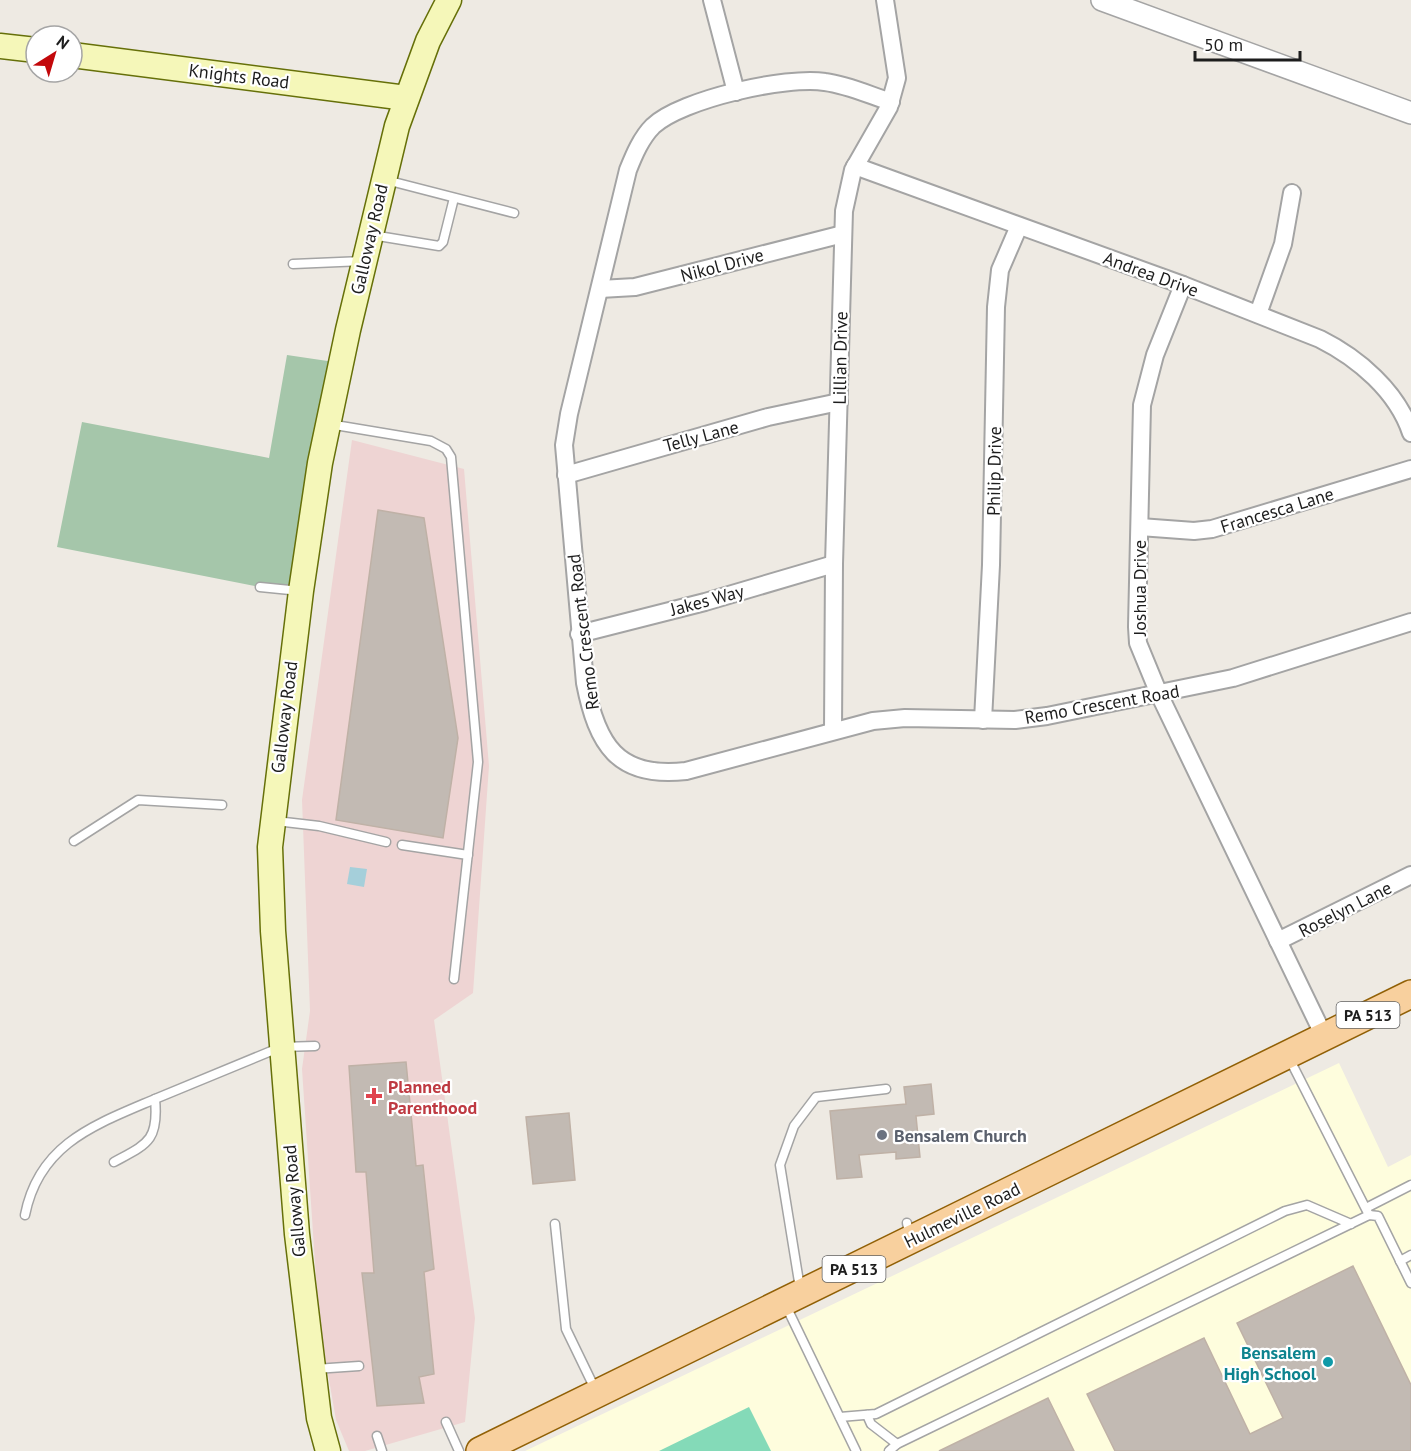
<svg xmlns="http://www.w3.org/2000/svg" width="1411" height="1451" font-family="'PT Sans',sans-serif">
	<rect width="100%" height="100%" fill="#eeeae3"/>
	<path fill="#eed4d3" d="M352,440L464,469L489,766L473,993L434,1020L475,1318L465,1422L365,1451H349L336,1420L319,1322L302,1069L310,1011L302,800Z"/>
	<path fill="#fefddd" d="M1339,1063L1388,1167L1411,1155V1451H525Z"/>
	<path fill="#a5c6aa" d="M287,355L341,363L301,591L260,587L57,547L82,422L269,458Z"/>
	<path fill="#84dab8" d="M749,1407L771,1451H659Z"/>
	<path fill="#a5cfda" d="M350,867L367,869L364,887L347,884Z"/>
	<g fill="#c2bab3" stroke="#bfb1a6" stroke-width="1.5">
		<path d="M378,510L424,518L458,738L443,838L336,820Z"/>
		<path d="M406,1062L416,1166L423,1165L434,1269L424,1272L434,1374L419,1377L424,1403L377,1406L362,1273H374L366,1172H356L349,1066Z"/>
		<path d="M931,1084L934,1114L916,1116L920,1157L896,1159V1152L859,1155L862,1177L837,1179L830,1111L906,1104L904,1087Z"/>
		<path d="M569,1113L575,1180L533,1184L526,1117Z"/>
		<path d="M1353,1266L1411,1385V1451H1115L1087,1394L1204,1338L1250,1434L1283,1418L1237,1323Z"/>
		<path d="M1048,1398L1074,1451H939Z"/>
	</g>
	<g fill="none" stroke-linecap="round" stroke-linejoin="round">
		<defs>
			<g id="service">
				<path d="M386,180L514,213"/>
				<path d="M372,235L439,246L443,242L454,198"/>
				<path d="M293,264L363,261"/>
				<path d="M329,424L431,441L446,449L451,457L478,762L454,979"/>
				<path d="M260,587L300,591"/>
				<path d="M276,821L319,826L386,842"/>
				<path d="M74,841L138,800L222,805"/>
				<path d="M402,845L468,855"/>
				<path d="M1289,1058L1369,1215"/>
				<path d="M114,1162C147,1144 159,1141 155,1099L281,1047L315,1046"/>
				<path d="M1366,1208L1411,1185"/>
				<path d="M25,1215C39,1144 94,1125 155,1099"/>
				<path d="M907,1223L910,1237"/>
				<path d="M555,1224L566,1329L596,1391"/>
				<path d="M1400,1261L1411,1255"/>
				<path d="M800,1288L780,1165L794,1126L816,1097L886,1089"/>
				<path d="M786,1306L856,1451"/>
				<path d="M315,1369L359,1366"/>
				<path d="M867,1415L871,1424L897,1444"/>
				<path d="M840,1417L876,1414L1285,1211L1307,1205L1351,1224"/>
				<path d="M446,1422L459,1451"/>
				<path d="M377,1436L382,1451"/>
				<path d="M889,1451L897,1444L1369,1215L1378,1216L1411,1283"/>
			</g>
			<g id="minor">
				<path d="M712,0L736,92"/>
				<path d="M891,102C869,95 848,85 825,82C786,76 682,99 653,126C641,138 634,155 628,170L569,414L564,445L585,683C597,744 617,779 686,771L873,721L905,718L1015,720L1047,716L1233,678L1411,622"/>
				<path d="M855,166L1183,285L1320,339C1358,358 1397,391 1411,433"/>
				<path d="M1183,285L1155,355L1142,405L1137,627L1138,643L1159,694L1324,1036"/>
				<path d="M600,289L635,287L843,234"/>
				<path d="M1258,314L1283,244L1292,193"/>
				<path d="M566,475L768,417L839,402"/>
				<path d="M1140,527L1194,531L1212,529L1411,469"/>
				<path d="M579,634L705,602L834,564"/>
				<path d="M983,720L991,565L996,307L1000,270L1019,226"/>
				<path d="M833,730L834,564L844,211L853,170L889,107L897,78L885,0"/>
				<path d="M1278,941L1411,875"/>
			</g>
			<path id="tertiary" d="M1102,0L1411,113"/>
			<g id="secondary">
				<path d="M0,46L36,50"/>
				<path d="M72,55L406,98"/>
				<path d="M328,1451L319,1418L297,1234L273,931L270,847L301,591L320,463L348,330L397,126L428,41L449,0"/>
			</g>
			<path id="primary" d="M480,1451L1411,994"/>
		</defs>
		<use href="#service" stroke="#a4a4a4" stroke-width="11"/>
		<use href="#minor" stroke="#a4a4a4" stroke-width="20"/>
		<use href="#tertiary" stroke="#a4a4a4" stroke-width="24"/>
		<use href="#secondary" stroke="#667009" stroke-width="27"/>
		<use href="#primary" stroke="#916006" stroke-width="30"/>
		<use href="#service" stroke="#fff" stroke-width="8"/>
		<use href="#minor" stroke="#fff" stroke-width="16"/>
		<use href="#tertiary" stroke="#fff" stroke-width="21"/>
		<use href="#secondary" stroke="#f5f7b9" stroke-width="24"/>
		<use href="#primary" stroke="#f8d09e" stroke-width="27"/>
	</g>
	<path fill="#e0444e" stroke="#fff" stroke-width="2" d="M371 1087h6v6h6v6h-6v6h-6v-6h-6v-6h6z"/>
	<circle fill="#6b7280" stroke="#fff" stroke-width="2" cx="882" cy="1135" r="6"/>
	<circle fill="#0f9aa8" stroke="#fff" stroke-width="2" cx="1328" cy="1362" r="6"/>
	<g text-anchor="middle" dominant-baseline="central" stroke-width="4.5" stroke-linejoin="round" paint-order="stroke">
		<g fill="#fff" stroke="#616161" stroke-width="1.5">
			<rect x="1336.5" y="1002" width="63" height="26" rx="4.5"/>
			<rect x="822.5" y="1256" width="63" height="26" rx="4.5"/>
		</g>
		<g font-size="16" font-weight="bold" fill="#1d1d1d">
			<text x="1368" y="1015">PA 513</text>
			<text x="854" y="1269">PA 513</text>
		</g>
		<g font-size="18" fill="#1d1d1d" stroke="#fff">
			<text transform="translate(239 76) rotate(7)">Knights Road</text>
			<text transform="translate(369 239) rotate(-77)">Galloway Road</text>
			<text transform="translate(722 265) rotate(-15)">Nikol Drive</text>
			<text transform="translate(1151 274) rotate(20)">Andrea Drive</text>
			<text transform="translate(840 358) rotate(-89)">Lillian Drive</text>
			<text transform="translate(701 436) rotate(-15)">Telly Lane</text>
			<text transform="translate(994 471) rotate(-89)">Philip Drive</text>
			<text transform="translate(1277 510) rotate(-17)">Francesca Lane</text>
			<text transform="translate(1139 588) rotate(-90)">Joshua Drive</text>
			<text transform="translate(707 600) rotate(-15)">Jakes Way</text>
			<text transform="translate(583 632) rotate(-97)">Remo Crescent Road</text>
			<text transform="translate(1102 704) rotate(-10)">Remo Crescent Road</text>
			<text transform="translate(284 717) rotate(-83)">Galloway Road</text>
			<text transform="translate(1345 909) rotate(-27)">Roselyn Lane</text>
			<text transform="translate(294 1201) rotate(-95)">Galloway Road</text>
			<text transform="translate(962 1215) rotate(-26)">Hulmeville Road</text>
		</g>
		<g font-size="18" font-weight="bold" fill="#be3a42" stroke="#fff" text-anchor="start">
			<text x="388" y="1086">Planned<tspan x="388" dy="21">Parenthood</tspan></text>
		</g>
		<g font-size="18" font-weight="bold" fill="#5b616d" stroke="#fff" text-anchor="start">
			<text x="894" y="1135">Bensalem Church</text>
		</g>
		<g font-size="18" font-weight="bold" fill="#0d838f" stroke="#fff" text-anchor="end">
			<text x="1316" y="1352">Bensalem<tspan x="1316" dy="21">High School</tspan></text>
		</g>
	</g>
	<g transform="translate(54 54) rotate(37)"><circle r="28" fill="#ffffff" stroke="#a5a5a5" stroke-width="1.5"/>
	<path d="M0-4.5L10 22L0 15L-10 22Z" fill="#c3080b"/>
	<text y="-9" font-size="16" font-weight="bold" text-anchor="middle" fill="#1d1d1d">N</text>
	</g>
	<path d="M1195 51v9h105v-9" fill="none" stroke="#1d1d1d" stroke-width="3"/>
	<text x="1204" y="51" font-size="18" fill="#1d1d1d" stroke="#ffffff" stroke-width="4.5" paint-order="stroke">50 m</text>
</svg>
